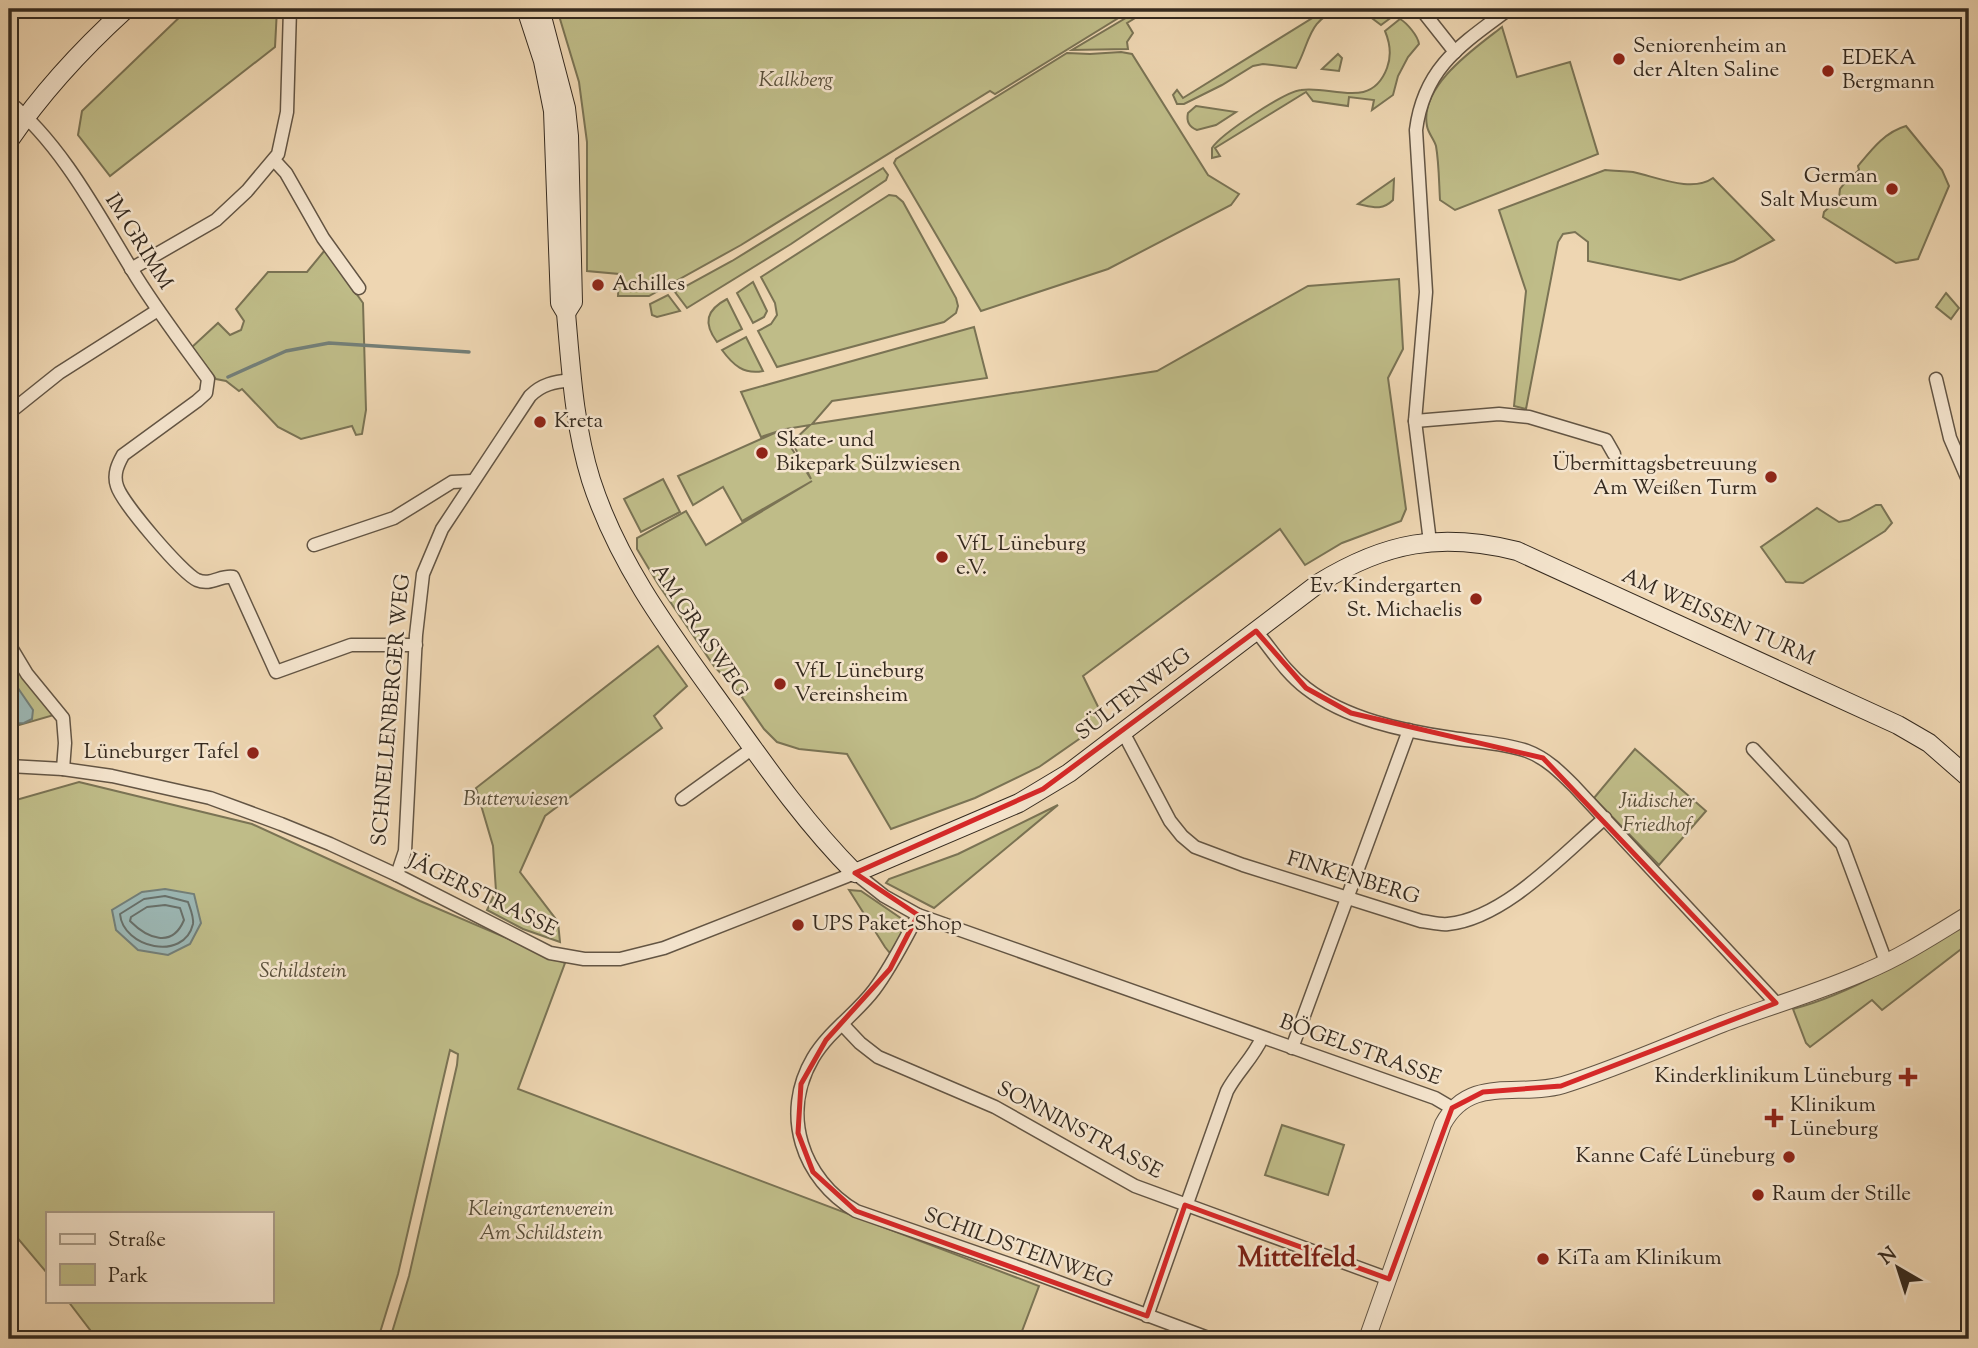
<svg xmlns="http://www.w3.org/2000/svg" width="1978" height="1348" font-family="'Sorts Mill Goudy',serif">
	<rect width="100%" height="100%" fill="#eed6b2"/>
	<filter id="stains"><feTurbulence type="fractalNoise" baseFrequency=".00286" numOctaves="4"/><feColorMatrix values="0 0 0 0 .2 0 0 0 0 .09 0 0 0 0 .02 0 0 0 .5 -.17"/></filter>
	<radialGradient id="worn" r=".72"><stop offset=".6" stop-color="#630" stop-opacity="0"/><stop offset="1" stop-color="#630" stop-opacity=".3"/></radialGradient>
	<g fill="#bfbc88" stroke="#7a7354" stroke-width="2" fill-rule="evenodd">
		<path d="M188,9H277L275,47L110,176L78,135L82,111Z"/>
		<path d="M557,9H1133L995,94L990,91L741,245L649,296H618L619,274L587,271V142L579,82Z"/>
		<path d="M1141,9H1150L1127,23L1133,33L1127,42L1128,49L1072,50Z"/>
		<path d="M1327,9H1342C1307,19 1311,41 1296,68L1263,64L1253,66L1222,85L1184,104H1177L1173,95L1177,90L1183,98Z"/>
		<path d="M1351,9H1396L1397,10L1396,14L1381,25L1365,13Z"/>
		<path d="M1400,19C1407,23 1418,36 1419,44L1408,57L1398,76L1393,95L1372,110L1374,100L1349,97L1348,106L1313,101L1306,92L1215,148L1220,156L1212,158V148C1221,134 1284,92 1301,90C1331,85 1371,111 1387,68C1392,55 1390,43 1385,31Z"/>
		<path d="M1502,27L1517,77L1570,62L1598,154L1455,210L1440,200C1439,183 1439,163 1436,146C1434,139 1428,133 1427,126C1419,86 1475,48 1502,27Z"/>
		<path d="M1121,52L1132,54L1208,175L1239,194L1231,205L1108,269L981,311L894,163L896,159L1067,53L1090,54Z"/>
		<path d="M1338,54L1342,58L1339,71L1322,69Z"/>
		<path d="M1196,106L1236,112L1216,125L1197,130C1189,127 1186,122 1188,113Z"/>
		<path d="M1906,126L1942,170L1949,186L1918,259L1896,263L1823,217L1824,212L1839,198L1840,189L1844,184L1859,170L1858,166C1872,149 1885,132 1906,126Z"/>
		<path d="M883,168L888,175L886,180L791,244L687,308L675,292L732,261Z"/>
		<path d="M1605,170C1615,171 1624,171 1633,172C1657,177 1692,193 1713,178L1774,240L1734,261L1680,280L1588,261V242L1575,232L1563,234L1558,242L1526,409L1514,406L1526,291L1499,210Z"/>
		<path d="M1394,179L1393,200C1382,211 1373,207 1358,204Z"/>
		<path d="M889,195L896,196L903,202L956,298L958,306L956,313L944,322L777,367L758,331L771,324L777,315L775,303L761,277Z"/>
		<path d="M325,250L363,303L366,410L362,434L356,435L352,426L301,439L278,427L242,389L239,391L226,381L216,379L192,347L218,323L230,335L241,330L244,321L236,309L268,272H307Z"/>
		<path d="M1399,279L1403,349L1388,378L1406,509L1401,521L1342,543L1305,565L1280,529L1083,676L1105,721L1039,767L975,798L891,829L847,754L799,749L777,742L764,729L739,693L714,666L658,584L637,549V538L686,511L706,545L812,481L742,521L723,487L693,505L678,476L779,431L761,437L741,392L974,327L987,378L832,401L812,424L1157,371L1308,286ZM810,425L792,442L811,479L780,430Z"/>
		<path d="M753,282L767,311L764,317L753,323L737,293Z"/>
		<path d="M1946,293L1959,308L1951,319L1936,307Z"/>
		<path d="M668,295L680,311L657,317L652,315L650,304Z"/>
		<path d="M727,299L742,329L717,342C703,323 706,310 727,299Z"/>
		<path d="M746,337L763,371C744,375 733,365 722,350Z"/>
		<path d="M663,479L680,512L641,532L624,499Z"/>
		<path d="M1876,505H1881L1892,523L1885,531L1803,583L1786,582L1761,547L1817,508L1839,522L1849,520Z"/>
		<path d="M658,646L687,686L654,716L662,728L545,816L520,872L558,922L560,942L523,929L487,910L496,891L493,846L476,788Z"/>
		<path d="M9,653L54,715L9,728Z"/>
		<path d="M1635,749L1706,811L1659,865L1594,798Z"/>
		<path d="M79,782L252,824L420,901L565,963L518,1089L1039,1286L1019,1339H390L409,1276L457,1065L458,1054L450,1050L398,1274L378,1339H97L68,1301H271V1213H47V1273L9,1228V802Z"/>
		<path d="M1058,805L934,908L886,883L889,879L958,854Z"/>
		<path d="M849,890L861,891L905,921V927L894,951L889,952L885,947Z"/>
		<path d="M1959,926L1969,929V943L1882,1010L1872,1000L1810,1047L1806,1043L1793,1009C1853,993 1907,959 1959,926Z"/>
		<path d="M1282,1125L1344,1145L1328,1195L1265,1175Z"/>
	</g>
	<g fill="#9cb7b4" stroke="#737f78" stroke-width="2">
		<path d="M9,675L33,710L32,719L24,723L9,724Z"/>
		<path d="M165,889L194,894L201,923L190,944L168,955L138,950L116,930L112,910L142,892Z"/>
	</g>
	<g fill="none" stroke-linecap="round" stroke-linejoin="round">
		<g stroke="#68706a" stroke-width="2">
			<path d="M165,896L188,902C190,908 194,917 193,924C184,962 123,948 120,914L144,899Z"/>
			<path d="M165,905L180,908L184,920C172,949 147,938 130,921L131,917L147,907Z"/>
		</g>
		<path stroke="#737f78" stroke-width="3.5" d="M228,377L286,351L329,343L469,352"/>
		<defs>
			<g id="minor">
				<path d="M1421,9L1455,52"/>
				<path d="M9,102C63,145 101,220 137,278C159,313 184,346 208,379L206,393L197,401L123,455C118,464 113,474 117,486C122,503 182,573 197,580C211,586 220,575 233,577L276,672L351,645H416"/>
				<path d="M274,160L286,173L323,238L359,288"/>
				<path d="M131,269L216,220L247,191L278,154L287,112L290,9"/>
				<path d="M1936,379L1950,438L1969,482"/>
				<path d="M9,413L59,373L158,310"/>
				<path d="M1415,421L1499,414L1529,417L1606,440L1614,454"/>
				<path d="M1430,542L1415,421L1426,292L1416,130C1424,67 1462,44 1509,9"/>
				<path d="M314,545L394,518L452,482L472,481"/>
				<path d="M1256,631C1272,650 1285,672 1306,688C1346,719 1403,731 1452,738C1477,742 1504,743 1527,751C1546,758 1560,772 1574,786L1776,1003"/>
				<path d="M9,644L27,674L63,718L65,743L63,769"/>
				<path d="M1123,732L1170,821L1182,836L1195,847L1243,865L1421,921C1430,922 1439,925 1448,924C1505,918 1562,855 1605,818"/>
				<path d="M1753,749L1842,844L1886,962"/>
				<path d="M9,766L63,769L112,776L210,798L281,824L330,844L397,875L550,953L584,959H620L664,948L855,873L884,896L918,915L1435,1098L1452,1108"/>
				<path d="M682,799L753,748"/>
				<path d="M397,875L405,851L416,635L423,574L442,529L530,396C542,384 554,382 571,380"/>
				<path d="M918,915C904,941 892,966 874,990C856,1014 829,1031 813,1058C780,1114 802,1179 856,1211L1026,1270L1211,1339"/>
				<path d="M842,1024L860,1043L878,1057L995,1107L1135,1186L1389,1279"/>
				<path d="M1292,1048L1409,730"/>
				<path d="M1147,1316L1227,1091C1237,1072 1253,1058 1262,1038"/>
			</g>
			<path id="tertiary" d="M1367,1339L1443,1124C1470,1074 1519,1098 1563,1085C1615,1069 1671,1044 1722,1024C1770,1006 1820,992 1867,971C1903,956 1936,934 1969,914"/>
			<g id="secondary">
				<path d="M526,9L543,61L553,111L560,303L566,313C571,369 574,425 591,480C619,567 674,638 727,712C767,768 807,825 855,873L1019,803L1069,773L1319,583C1386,542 1440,532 1517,551L1898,725L1929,743L1969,778"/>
				<path d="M540,9L566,108L569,136L573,302L566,313"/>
				<path d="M9,141C42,92 82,49 126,9"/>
			</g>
		</defs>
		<use href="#minor" stroke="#635544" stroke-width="15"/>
		<use href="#tertiary" stroke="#635544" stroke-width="18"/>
		<use href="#secondary" stroke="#352a1f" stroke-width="20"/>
		<use href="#minor" stroke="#f4e4cd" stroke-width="12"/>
		<use href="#tertiary" stroke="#f4e4cd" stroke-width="16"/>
		<use href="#secondary" stroke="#f4e4cd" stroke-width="18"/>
	</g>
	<path fill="none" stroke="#d62828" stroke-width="5" stroke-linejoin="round" d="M1256,631L1306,688L1351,713L1543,758L1776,1003L1561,1086L1483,1092L1452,1108L1389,1279L1185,1205L1147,1316L856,1211L813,1172L798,1133L801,1084L826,1040L890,969L918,915L855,873L1043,789Z"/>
	<g fill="#8f2418" stroke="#f4e4cd" stroke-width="2.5">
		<circle cx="1619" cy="59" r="7"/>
		<circle cx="1828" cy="71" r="7"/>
		<circle cx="1892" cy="189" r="7"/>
		<circle cx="598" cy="285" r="7"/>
		<circle cx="540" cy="422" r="7"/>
		<circle cx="762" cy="453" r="7"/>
		<circle cx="1771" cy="477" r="7"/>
		<circle cx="942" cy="557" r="7"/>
		<circle cx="1476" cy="599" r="7"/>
		<circle cx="780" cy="684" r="7"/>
		<circle cx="253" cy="753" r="7"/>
		<circle cx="798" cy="925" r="7"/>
		<path d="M1904.5 1066.5h7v7h7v7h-7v7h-7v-7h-7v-7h7z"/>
		<path d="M1770.5 1107.5h7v7h7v7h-7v7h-7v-7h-7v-7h7z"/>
		<circle cx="1789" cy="1157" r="7"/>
		<circle cx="1758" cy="1195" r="7"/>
		<circle cx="1543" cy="1259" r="7"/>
	</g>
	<g text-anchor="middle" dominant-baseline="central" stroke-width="5" stroke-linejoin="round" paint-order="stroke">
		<g font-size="21" fill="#352a1f" stroke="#f4e4cd" text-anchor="start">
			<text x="1633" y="47">Seniorenheim an<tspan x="1633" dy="24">der Alten Saline</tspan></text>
			<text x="1842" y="59">EDEKA<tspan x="1842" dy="24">Bergmann</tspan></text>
			<text x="1878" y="177" text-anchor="end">German<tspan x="1878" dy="24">Salt Museum</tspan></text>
			<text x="612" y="285">Achilles</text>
			<text x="554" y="422">Kreta</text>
			<text x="776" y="441">Skate- und<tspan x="776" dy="24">Bikepark Sülzwiesen</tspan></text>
			<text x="1757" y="465" text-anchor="end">Übermittagsbetreuung<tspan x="1757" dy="24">Am Weißen Turm</tspan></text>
			<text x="956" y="545">VfL Lüneburg<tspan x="956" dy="24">e.V.</tspan></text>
			<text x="1462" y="587" text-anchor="end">Ev. Kindergarten<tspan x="1462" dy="24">St. Michaelis</tspan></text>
			<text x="794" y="672">VfL Lüneburg<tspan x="794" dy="24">Vereinsheim</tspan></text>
			<text x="239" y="753" text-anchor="end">Lüneburger Tafel</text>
			<text x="812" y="925">UPS Paket-Shop</text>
			<text x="1892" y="1077" text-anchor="end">Kinderklinikum Lüneburg</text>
			<text x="1790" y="1106">Klinikum<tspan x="1790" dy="24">Lüneburg</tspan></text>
			<text x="1775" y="1157" text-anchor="end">Kanne Café Lüneburg</text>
			<text x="1772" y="1195">Raum der Stille</text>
			<text x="1557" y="1259">KiTa am Klinikum</text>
		</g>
		<g font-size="21" font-style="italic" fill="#584e39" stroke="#f4e4cd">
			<text x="796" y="81">Kalkberg</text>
			<text x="516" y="800">Butterwiesen</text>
			<text x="1657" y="802">Jüdischer<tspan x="1657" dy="24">Friedhof</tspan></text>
			<text x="303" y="972">Schildstein</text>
			<text x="541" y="1210">Kleingartenverein<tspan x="541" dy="24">Am Schildstein</tspan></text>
		</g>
		<g font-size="21" fill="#352a1f" stroke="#f4e4cd">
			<text transform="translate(138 242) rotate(58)">IM GRIMM</text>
			<text transform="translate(1718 618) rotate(24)">AM WEISSEN TURM</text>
			<text transform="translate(699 631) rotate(56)">AM GRASWEG</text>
			<text transform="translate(1134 695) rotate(-37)">SÜLTENWEG</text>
			<text transform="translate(392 710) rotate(-85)">SCHNELLENBERGER WEG</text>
			<text transform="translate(1353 879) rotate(17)">FINKENBERG</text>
			<text transform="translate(482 896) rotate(26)">JÄGERSTRASSE</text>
			<text transform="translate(1360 1051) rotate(20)">BÖGELSTRASSE</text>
			<text transform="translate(1079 1131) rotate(28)">SONNINSTRASSE</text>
			<text transform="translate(1018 1249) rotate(20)">SCHILDSTEINWEG</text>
		</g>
		<g font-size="28" font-weight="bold" fill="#7a1f14" stroke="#f4e4cd">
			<text x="1297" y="1259">Mittelfeld</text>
		</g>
	</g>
	<rect width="1978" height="1348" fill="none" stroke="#eed6b2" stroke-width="35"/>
	<rect x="10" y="10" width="1957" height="1327" fill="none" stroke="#352a1f" stroke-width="3.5"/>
	<rect x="18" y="18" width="1943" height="1313" fill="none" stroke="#352a1f" stroke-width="2"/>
	<rect x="46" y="1212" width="228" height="91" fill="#f4e4cd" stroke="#a89a87" stroke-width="2"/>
	<rect x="60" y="1234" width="35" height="10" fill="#f4e4cd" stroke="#a89a87" stroke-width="2"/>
	<text x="108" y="1246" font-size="21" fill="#352a1f">Straße</text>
	<rect x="60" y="1264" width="35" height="21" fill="#bfbc88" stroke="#a89a87" stroke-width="2"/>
	<text x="108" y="1282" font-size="21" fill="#352a1f">Park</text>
	<g transform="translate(1898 1268) rotate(321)" stroke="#f4e4cd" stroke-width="5" paint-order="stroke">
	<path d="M0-5L12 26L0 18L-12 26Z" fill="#352a1f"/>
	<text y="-10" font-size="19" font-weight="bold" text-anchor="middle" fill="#352a1f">N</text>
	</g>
	<rect width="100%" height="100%" filter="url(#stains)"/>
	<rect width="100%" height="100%" fill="url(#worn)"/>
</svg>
